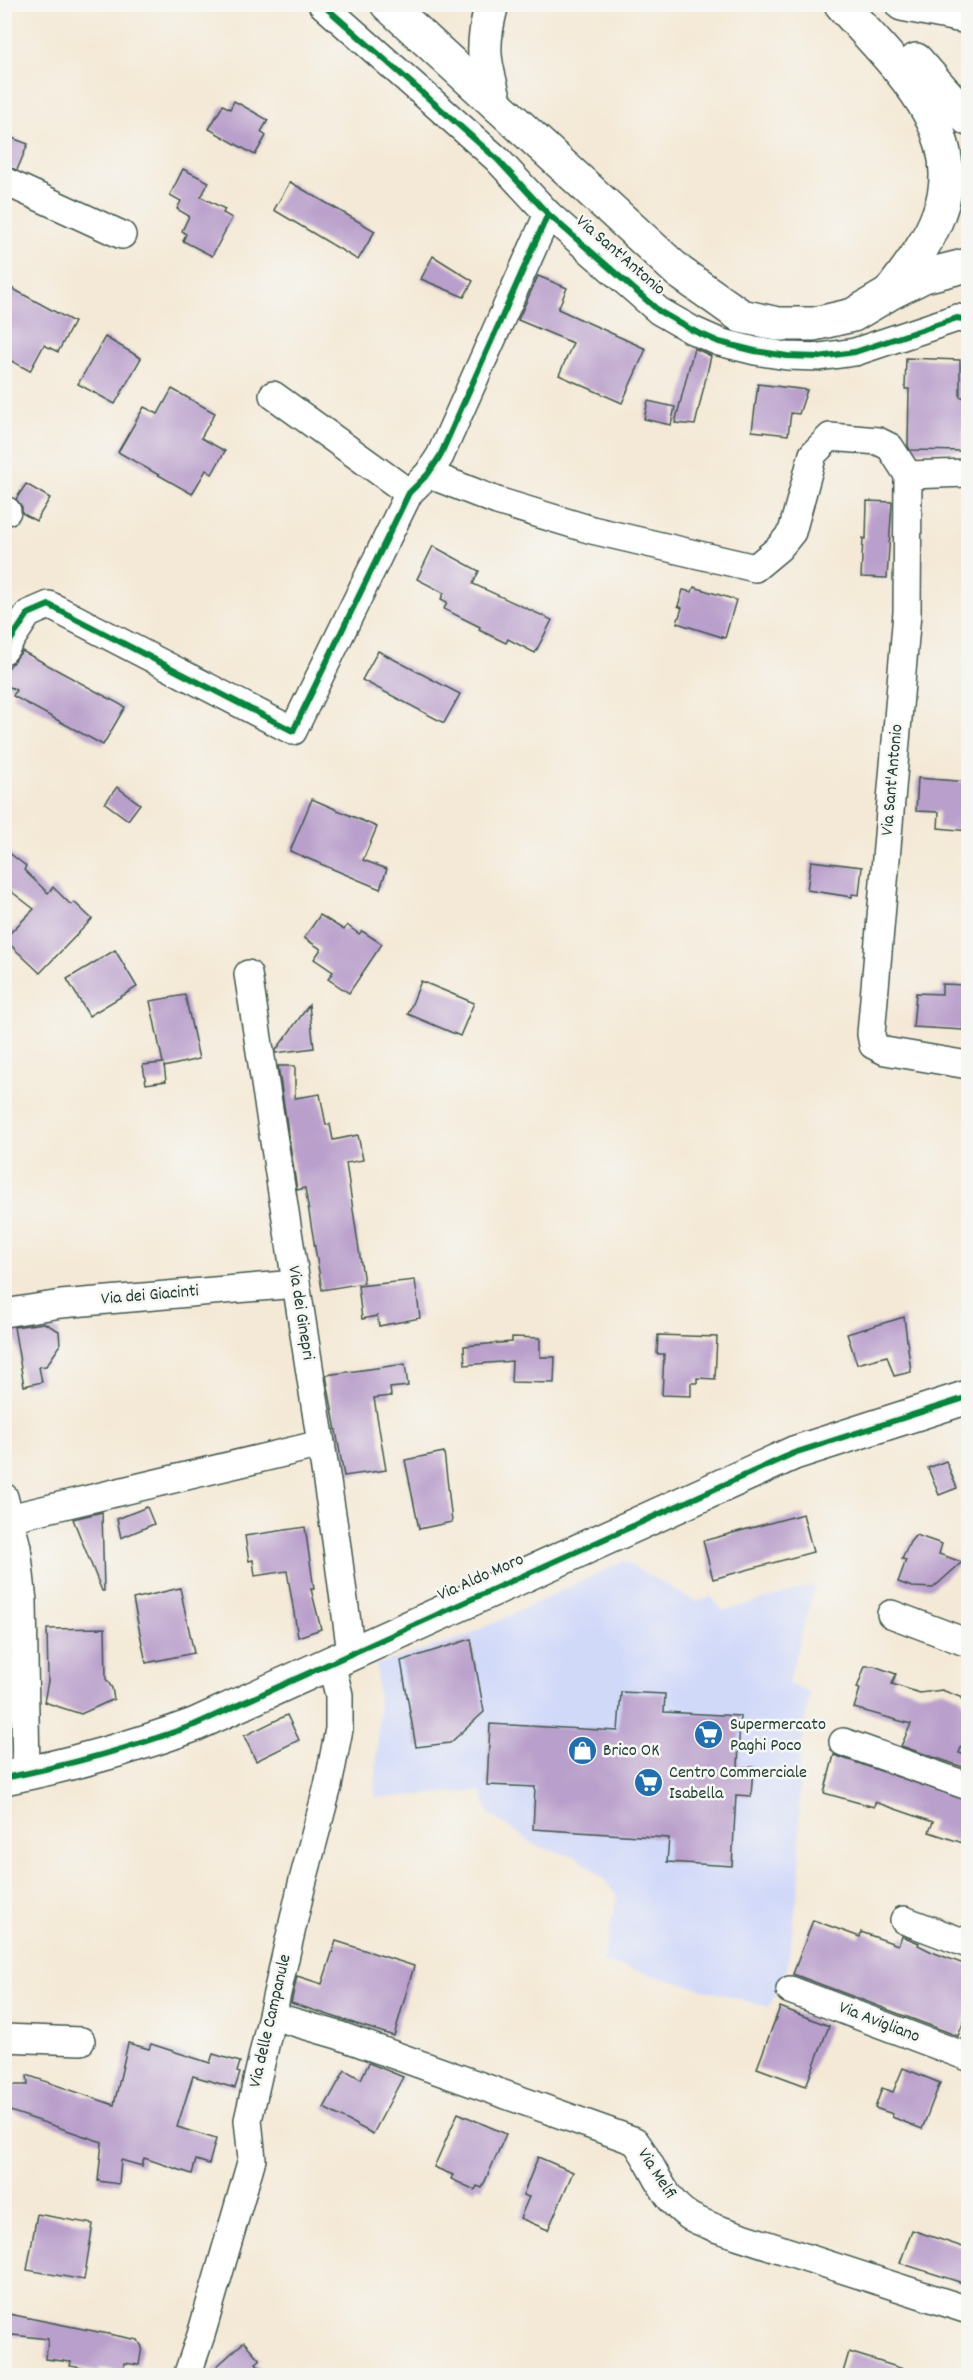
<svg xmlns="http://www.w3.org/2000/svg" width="973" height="2380" font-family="Dekko,sans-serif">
	<rect width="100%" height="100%" fill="#f6f6f2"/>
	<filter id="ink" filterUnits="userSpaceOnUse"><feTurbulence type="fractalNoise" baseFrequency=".0167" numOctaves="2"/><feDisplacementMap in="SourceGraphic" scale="12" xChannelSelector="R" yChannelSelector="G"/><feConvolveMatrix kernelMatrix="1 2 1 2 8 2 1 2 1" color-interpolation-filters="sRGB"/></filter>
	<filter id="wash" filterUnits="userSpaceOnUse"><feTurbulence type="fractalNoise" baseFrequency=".008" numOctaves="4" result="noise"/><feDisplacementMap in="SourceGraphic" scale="24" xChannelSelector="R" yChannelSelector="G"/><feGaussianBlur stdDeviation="1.35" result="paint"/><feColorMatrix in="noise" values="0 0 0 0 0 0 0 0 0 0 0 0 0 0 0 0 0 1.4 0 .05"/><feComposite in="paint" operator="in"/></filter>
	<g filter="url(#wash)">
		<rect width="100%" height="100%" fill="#f4e9d6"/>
		<path fill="#d1d9f9" d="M624,1561L696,1602L711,1596L723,1611L815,1585L788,1684L810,1692L799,1765L800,1876L787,1969L769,2007L603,1962L617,1896L603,1878L577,1857L536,1846L489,1814L481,1791L375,1798L379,1712L376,1665L466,1636Z"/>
		<g id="blocks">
			<g fill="#b99fcb">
				<path d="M234,101L268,120L261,132L266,136L255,155L209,129L223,105L230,109Z"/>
				<path d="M4,135L28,144L17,170L4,166Z"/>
				<path d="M183,169L209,182L201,197L225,209L223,213L232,218L212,256L183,241L186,234L182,231L189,216L177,209L181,201L170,195Z"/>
				<path d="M290,182L375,231L358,260L274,210Z"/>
				<path d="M433,256L473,281L464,297L421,279Z"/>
				<path d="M538,276L567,288L558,309L646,349L622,403L559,375L573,343L518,320Z"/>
				<path d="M4,284L74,322L58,352L44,345L30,371L4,357Z"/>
				<path d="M105,337L141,358L115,404L78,384Z"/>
				<path d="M694,348L711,356L695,425L675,423Z"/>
				<path d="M906,358L960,360V397H964L963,451L910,450L908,446L909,389H905Z"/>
				<path d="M758,384L807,390L799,414L791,413L788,435L752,431Z"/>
				<path d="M172,389L215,413L201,438L225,451L212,474L206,470L192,494L118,452L144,407L158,414Z"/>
				<path d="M648,401L675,407L671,425L644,419Z"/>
				<path d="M26,484L50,498L36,521L22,513V507L16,499Z"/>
				<path d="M867,501L892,502L887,578L861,577L863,538L866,539Z"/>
				<path d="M433,546L479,571L473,584L552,620L535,653L508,639L506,643L479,630L480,627L444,609L447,602L441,599L444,593L417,579Z"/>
				<path d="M694,587L736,600L725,638L677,623L682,608L678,606L683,590L692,592Z"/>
				<path d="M22,651L125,707L103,745L13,696L16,690L4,684V673Z"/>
				<path d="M378,651L460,694L444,723L362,680Z"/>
				<path d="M918,778L969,782V831L938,828L939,812L916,811Z"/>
				<path d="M117,787L140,804L128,820L105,803Z"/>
				<path d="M312,799L377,827L363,860L387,869L380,889L290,851Z"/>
				<path d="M4,849L26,866L24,870L48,893L53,887L71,905L74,902L92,919L40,973L4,939L34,909L8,889L4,894Z"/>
				<path d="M811,861L862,867L859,895L852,894V897L807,890Z"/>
				<path d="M320,915L344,930L347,925L359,934L362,931L382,944L349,993L328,979L333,972L314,959L321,949L304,938Z"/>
				<path d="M115,950L137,987L89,1016L67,979Z"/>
				<path d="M421,981L474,1003L460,1036L408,1014Z"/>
				<path d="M942,984L966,985L963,1030L913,1027L916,993L942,994Z"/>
				<path d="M185,995L199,1059L164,1067V1065L166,1081L146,1084L143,1065L163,1063L150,1001Z"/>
				<path d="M309,1005L314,1048L276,1053V1050Z"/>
				<path d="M278,1066H295V1098L320,1094L326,1125L330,1124L333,1140L358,1135L363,1160L346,1163L364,1283L322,1290L305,1188L297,1190Z"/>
				<path d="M415,1280L420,1318L379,1326L377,1316L362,1319L358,1286Z"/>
				<path d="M904,1317L911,1372L894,1376L887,1356L857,1364L847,1334Z"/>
				<path d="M44,1323L59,1331L60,1346L46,1366L39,1367L42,1382L24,1386L14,1327Z"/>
				<path d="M658,1335L717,1337L715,1379L697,1378V1383H691V1396L662,1395L664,1354H657Z"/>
				<path d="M512,1337L540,1338V1357H555L554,1383L511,1382L512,1361L465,1365L464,1346L512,1342Z"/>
				<path d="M405,1364L408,1386L390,1388L391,1396L374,1398L386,1470L344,1476L326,1375Z"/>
				<path d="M444,1452L452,1522L419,1529L405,1460Z"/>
				<path d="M946,1461L957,1488L939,1495L928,1468Z"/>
				<path d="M147,1507L154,1524L121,1538L117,1519Z"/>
				<path d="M102,1512L104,1591H102L73,1519Z"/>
				<path d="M803,1514L813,1552L713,1579L703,1541Z"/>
				<path d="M305,1527L314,1589H311L321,1629L298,1637L287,1571L255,1576L253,1560L249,1561L245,1536Z"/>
				<path d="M916,1535L942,1544L939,1554L962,1562L933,1588L912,1587L898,1582L906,1560L902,1559L910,1542Z"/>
				<path d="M180,1588L194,1653L146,1663L133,1599Z"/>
				<path d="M105,1628L106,1679L112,1688L114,1699L81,1714L44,1702L48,1681L47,1629Z"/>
				<path d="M471,1639L484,1712L450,1743L416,1747L401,1661Z"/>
				<path d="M865,1666H874L896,1674L892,1684L920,1693L942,1690L960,1697L969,1708V1726L959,1753L969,1756V1769L901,1746L911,1724L854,1708L860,1689L857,1688Z"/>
				<path d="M621,1692L665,1694L664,1712L740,1716L738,1767H753L751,1796L736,1795L732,1866L667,1862L669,1838L533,1829L535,1787L487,1785L490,1724L618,1731Z"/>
				<path d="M287,1715L299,1740L256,1761L244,1736Z"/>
				<path d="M834,1755L969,1801V1845L929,1832L933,1822L875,1802L874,1807L824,1793Z"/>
				<path d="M813,1920L860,1937L861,1932L898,1945L902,1936L919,1943L918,1945L932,1952L969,1966V2008L958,2036L793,1974Z"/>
				<path d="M336,1941L414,1966L394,2036L291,2003L297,1976L322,1984Z"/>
				<path d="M780,2007L829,2026L806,2086L757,2068Z"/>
				<path d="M128,2043L149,2049L151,2044L210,2063L213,2054L240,2062L237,2072L240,2073L235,2088L193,2076L177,2127L216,2139L209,2164L196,2160L192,2174L144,2158L142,2166L121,2160L119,2184L98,2181L102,2142L4,2109V2085H28L27,2075L114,2105Z"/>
				<path d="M369,2063L403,2077L373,2134L324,2108L345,2070L361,2079Z"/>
				<path d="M903,2068L940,2083L922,2129L892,2117L893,2114L875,2108L882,2088L893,2092Z"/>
				<path d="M458,2113L506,2134L482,2188L477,2186L475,2190L451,2179L453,2175L434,2167Z"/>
				<path d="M538,2157L573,2172L548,2230L520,2218L529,2197L523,2195Z"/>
				<path d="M37,2214L93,2224L84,2280L27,2270Z"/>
				<path d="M912,2230L969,2249V2285L900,2263Z"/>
				<path d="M4,2313L138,2340L142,2347L139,2365L124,2363L123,2371L100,2368L99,2371L70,2366L71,2362L46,2359L48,2339L4,2334Z"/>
				<path d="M244,2342L260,2360L256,2363L267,2376H206Z"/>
				<path d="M849,2352L910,2371L909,2376H842Z"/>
			</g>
		</g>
	</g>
	<g filter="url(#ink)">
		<use href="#blocks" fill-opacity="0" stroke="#3f574c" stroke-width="1.5"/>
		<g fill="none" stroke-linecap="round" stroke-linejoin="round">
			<defs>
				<g id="minor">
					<path d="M322,4L497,159L548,214L659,311L692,330L719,342L755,351L787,356L819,357L855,352L957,318L968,320"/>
					<path d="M4,181L122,235"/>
					<path d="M273,395L409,493"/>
					<path d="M968,473L908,475L907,613L871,1034L873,1045L885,1051L968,1065"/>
					<path d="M428,474L497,501L592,530L755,568L779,548L792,532L813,454L830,437L878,441L890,447L908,475"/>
					<path d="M4,510L7,511"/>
					<path d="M4,650L28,614L49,605L293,731L409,493L428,474L440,456L548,214"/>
					<path d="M248,974L336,1540L351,1653"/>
					<path d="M4,1313L61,1304L296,1284"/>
					<path d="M4,1497L17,1547L23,1602L26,1773"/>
					<path d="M9,1518L321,1444"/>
					<path d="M891,1614L968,1643"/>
					<path d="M843,1742L968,1786"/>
					<path d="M904,1920L968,1944"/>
					<path d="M790,1990L968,2057"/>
					<path d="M273,2016L338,2035L635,2141C654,2165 662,2199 689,2216C697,2221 707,2224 715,2228L968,2310"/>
					<path d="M4,2038L81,2041"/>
					<path d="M187,2376L201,2335L252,2159L248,2120L302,1884L328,1786L339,1729V1695L331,1663"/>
				</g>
				<g id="tertiary">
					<path d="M902,4L968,17"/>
					<path d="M4,1778C70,1765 131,1748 194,1725L794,1453L968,1397"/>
				</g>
				<g id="primary">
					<path d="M387,4L679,272L741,316L778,324H814L853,315L890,293L924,276L968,265"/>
					<path d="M492,4C480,48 484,62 496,104"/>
					<path d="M841,4C890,61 971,129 939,213C929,242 909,267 891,291"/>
					<path d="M916,60L968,119"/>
				</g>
			</defs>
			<use href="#minor" stroke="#3f574c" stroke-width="30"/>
			<use href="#tertiary" stroke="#3f574c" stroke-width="36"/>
			<use href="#primary" stroke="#3f574c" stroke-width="36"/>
			<use href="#minor" stroke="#fff" stroke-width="27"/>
			<use href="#tertiary" stroke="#fff" stroke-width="33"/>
			<use href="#primary" stroke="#fff" stroke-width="33"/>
			<defs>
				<g id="cycleway">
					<path d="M322,4L497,159L548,214L659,311L692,330L719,342L755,351L787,356L819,357L855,352L957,318L968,320"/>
					<path d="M4,650L28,614L49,605L293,731L409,493L428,474L440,456L548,214"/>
					<path d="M4,1778C70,1765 131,1748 194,1725L794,1453L968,1397"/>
				</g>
			</defs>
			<use href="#cycleway" stroke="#f6f6f2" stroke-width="10"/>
			<use href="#cycleway" stroke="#00873e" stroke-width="6"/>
		</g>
	</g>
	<defs>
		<symbol id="supermarket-disc" viewBox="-11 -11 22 22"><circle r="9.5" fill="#1f6fb2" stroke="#f6f6f2"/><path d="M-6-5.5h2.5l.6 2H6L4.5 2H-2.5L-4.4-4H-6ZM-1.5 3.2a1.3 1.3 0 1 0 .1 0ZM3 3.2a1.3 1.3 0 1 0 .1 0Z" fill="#fff"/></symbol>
		<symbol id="shop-disc" viewBox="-11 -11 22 22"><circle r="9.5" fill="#1f6fb2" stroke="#f6f6f2"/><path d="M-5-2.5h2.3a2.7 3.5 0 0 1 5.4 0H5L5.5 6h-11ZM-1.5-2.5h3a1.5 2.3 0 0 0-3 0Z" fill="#fff"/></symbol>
	</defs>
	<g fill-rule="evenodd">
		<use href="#supermarket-disc" x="692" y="1718" width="33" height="33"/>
		<use href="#shop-disc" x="566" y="1734" width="33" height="33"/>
		<use href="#supermarket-disc" x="632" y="1766" width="33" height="33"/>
	</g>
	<g text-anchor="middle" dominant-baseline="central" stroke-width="5" stroke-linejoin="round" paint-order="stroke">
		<g font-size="18" fill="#1f3d34" stroke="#f6f6f2">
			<text transform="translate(620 256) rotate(41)">Via Sant'Antonio</text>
			<text transform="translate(893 780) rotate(-85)">Via Sant'Antonio</text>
			<text transform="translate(150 1296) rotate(-5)">Via dei Giacinti</text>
			<text transform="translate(300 1313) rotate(81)">Via dei Ginepri</text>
			<text transform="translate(481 1578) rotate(-24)">Via Aldo Moro</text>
			<text transform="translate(271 2021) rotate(-77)">Via delle Campanule</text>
			<text transform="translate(879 2023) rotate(21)">Via Avigliano</text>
			<text transform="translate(656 2174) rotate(57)">Via Melfi</text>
		</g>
		<g font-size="18" fill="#1f3d34" stroke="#f6f6f2" text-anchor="start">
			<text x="730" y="1725">Supermercato<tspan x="730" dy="21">Paghi Poco</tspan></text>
			<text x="603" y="1751">Brico OK</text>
			<text x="669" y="1773">Centro Commerciale<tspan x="669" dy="21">Isabella</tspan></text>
		</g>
	</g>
	<rect width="973" height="2380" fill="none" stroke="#f6f6f2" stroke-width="24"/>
</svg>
